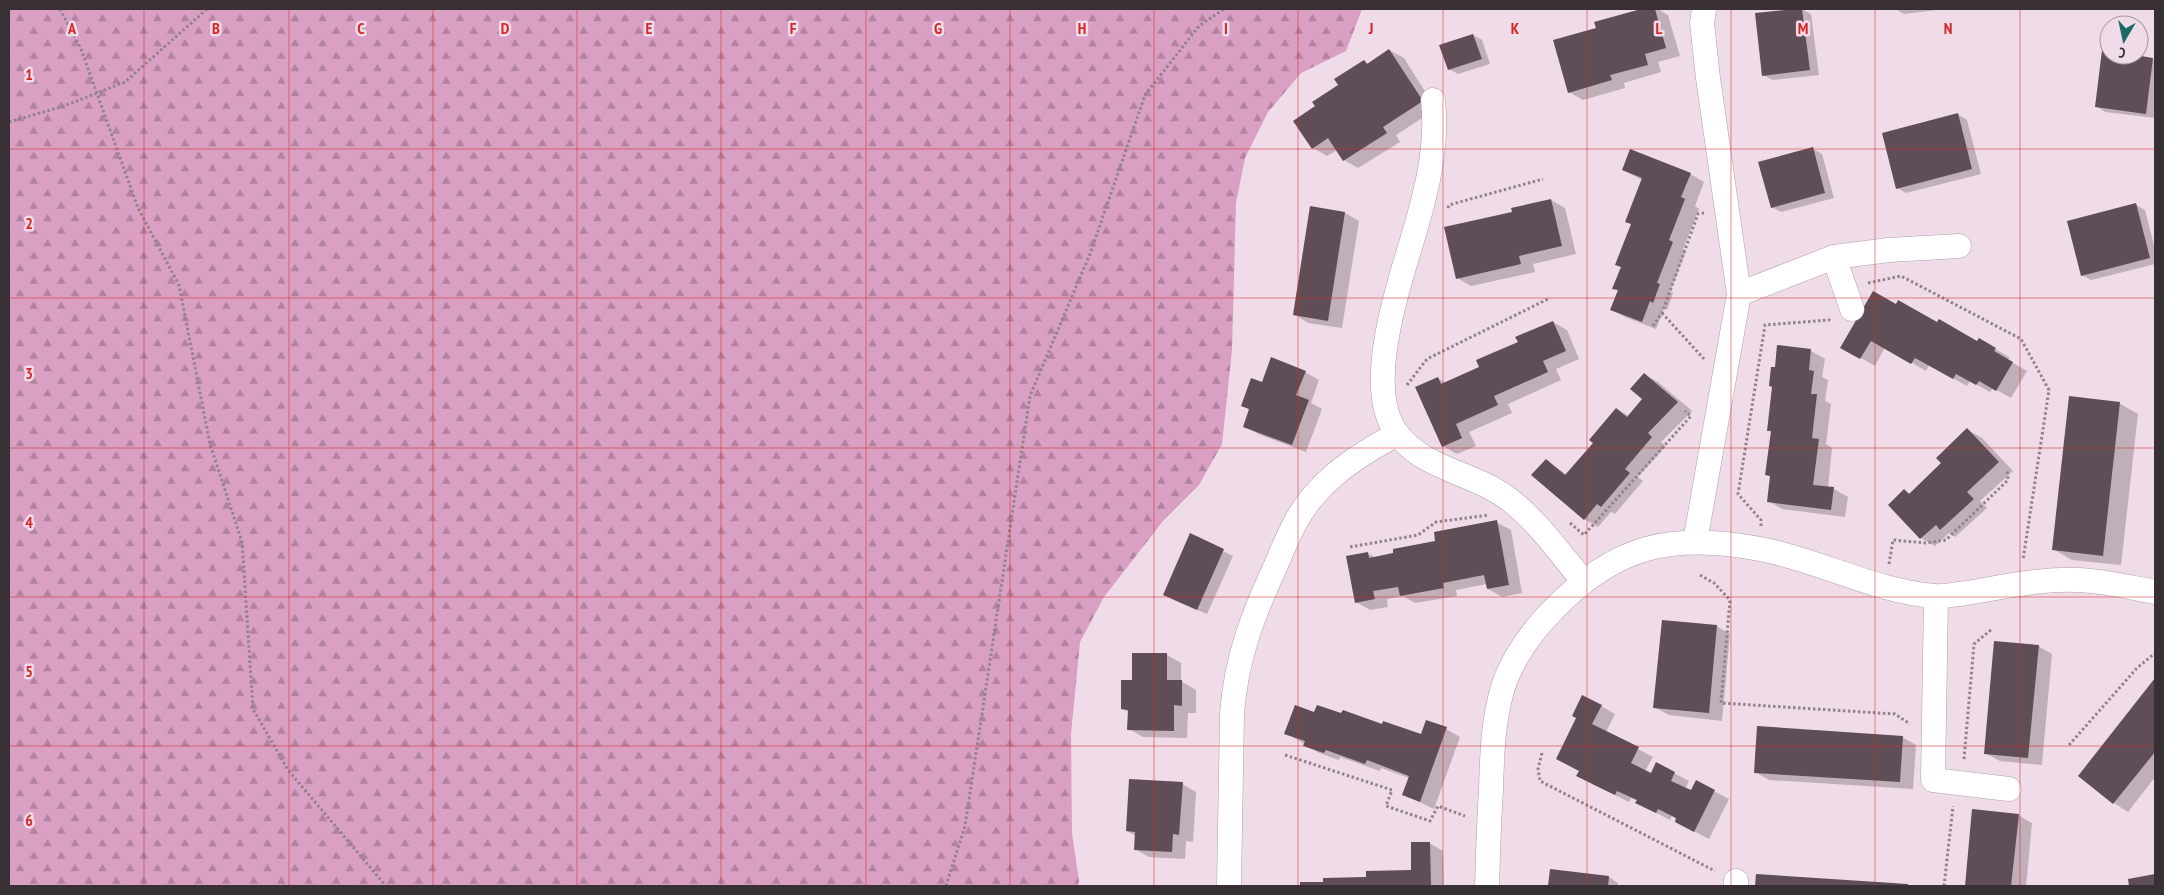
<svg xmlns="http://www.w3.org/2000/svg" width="2164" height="895" font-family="'PT Sans Narrow',sans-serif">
	<defs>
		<pattern id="forest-firs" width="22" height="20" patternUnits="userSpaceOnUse" patternTransform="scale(1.25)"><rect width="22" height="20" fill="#daa0c4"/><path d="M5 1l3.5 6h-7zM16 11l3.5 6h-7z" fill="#b283a0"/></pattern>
	</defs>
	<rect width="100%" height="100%" fill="#f0dbe8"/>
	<path fill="url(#forest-firs)" d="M9,9H1362L1346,51L1301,73L1268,112L1245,158L1236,203L1232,350L1222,444L1199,485L1163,521L1104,597L1080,642L1071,734L1072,833L1079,881L1078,886H9Z"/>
	<g fill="#0003">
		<path d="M1645,9H1658L1668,15L1680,56L1658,62L1661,72L1624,83L1625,88L1583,100L1569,92L1598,29L1596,23Z"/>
		<path d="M1802,9L1811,14L1819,75L1773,80L1763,75L1756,14Z"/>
		<path d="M1895,9H1945L1904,14Z"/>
		<path d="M1473,35L1482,40L1490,64L1458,74L1449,69Z"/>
		<path d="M1389,50L1404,58L1436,109L1396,135L1400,142L1358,168L1344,160L1337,150L1327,156L1313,148L1317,106L1364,61L1369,64Z"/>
		<path d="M2109,53V55H2126L2155,60V118L2105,112L2096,106Z"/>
		<path d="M1957,114L1967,120L1981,174L1906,193L1897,188Z"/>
		<path d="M1813,149L1822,154L1834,198L1781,212L1772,207Z"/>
		<path d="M1623,170L1690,174L1704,182L1695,206L1699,209L1683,249L1686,251L1670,292L1673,293L1667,310L1664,308L1656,329L1625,317L1612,309L1619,291L1614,288L1622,267L1642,180Z"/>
		<path d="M1551,200L1565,208L1576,254L1533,264L1535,272L1471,286L1457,278L1513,213Z"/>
		<path d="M2136,205L2145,210L2155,249V264L2091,280L2082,275Z"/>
		<path d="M1311,208L1345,213L1359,221L1342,328L1308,323L1294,314Z"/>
		<path d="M1896,306L1977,343L1979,340L2009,357L2008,360L2027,371L2011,398L1993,388L1990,392L1970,381L1967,386L1929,365L1926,371L1885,347L1875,366L1842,347Z"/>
		<path d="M1553,322L1567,330L1579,359L1556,369L1561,380L1508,404L1512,413L1469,432L1476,446L1457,454L1443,446L1437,378L1446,383L1481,367Z"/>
		<path d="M1811,351L1825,359L1822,377L1828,380L1825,401L1831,404L1826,444L1832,448L1828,488L1834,489L1848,497L1845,517L1782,509L1768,501L1771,477L1767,475L1772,432L1768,430Z"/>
		<path d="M1305,372L1319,380L1311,403L1322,409L1306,452L1258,434L1244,426L1250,410L1242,405L1263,384Z"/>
		<path d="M1644,374L1658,382L1692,411L1661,442L1666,446L1638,477L1643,481L1615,514L1611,512L1598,527L1584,519L1546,460L1567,475L1595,443L1617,409L1629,416L1644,399Z"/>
		<path d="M2119,403L2138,414L2121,565L2072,560L2053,549Z"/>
		<path d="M1968,430L1982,438L2013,471L1980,501L1987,508L1955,537L1949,533L1935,546L1921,538L1890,505L1905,491L1910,494L1943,463Z"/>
		<path d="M1496,522L1511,530L1522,593L1502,597L1488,589L1487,584L1456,590L1457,596L1415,603L1403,596L1387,599L1388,607L1370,610L1356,602L1367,553L1376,558L1437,542Z"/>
		<path d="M1191,535L1233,556L1207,614L1174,600Z"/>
		<path d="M1716,626L1730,634L1722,721L1669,715L1654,707Z"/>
		<path d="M2038,646L2052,654L2042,765L2000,761L1985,753Z"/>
		<path d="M1167,655L1181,663V681L1196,690V713H1188L1187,738L1143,737L1129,729V712L1122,709L1133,682Z"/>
		<path d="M2155,680V777L2128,812L2114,803L2079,776Z"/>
		<path d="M1601,706L1615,714L1606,732L1653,757L1645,771L1651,775L1657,764L1689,781L1685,789L1692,792L1696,782L1729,799L1709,839L1690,829L1672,816L1670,820L1637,803L1638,801L1631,798L1629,802L1592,784L1580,771L1557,759Z"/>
		<path d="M1315,714L1382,726L1422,736L1446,729L1460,737L1434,809L1403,794L1409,778L1381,768L1380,771L1340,757L1339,760L1319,753L1286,733Z"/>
		<path d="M1902,737L1916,745L1913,789L1769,780L1755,772Z"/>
		<path d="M1182,784L1196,792L1193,842L1186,841L1185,859L1149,857L1135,849L1136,836L1127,831Z"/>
		<path d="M1974,810L2018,815L2032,823L2026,886H1966Z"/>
		<path d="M1429,843L1443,851L1444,886H1301V883H1324L1413,871Z"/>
		<path d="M1551,870L1609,877L1618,883V886H1549Z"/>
		<path d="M1757,875L1908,885L1909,886H1756Z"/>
	</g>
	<g fill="#5f4e58">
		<path d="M1641,9H1655L1666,48L1645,54L1648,65L1610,75L1612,80L1568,93L1553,40L1596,28L1594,22Z"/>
		<path d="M1794,9H1802L1810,70L1762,76L1755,13Z"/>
		<path d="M1473,34L1482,59L1448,70L1439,45Z"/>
		<path d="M1389,49L1423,101L1383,127L1387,133L1343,161L1328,138L1312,149L1293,121L1315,106L1312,102L1338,85L1334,79L1364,60L1367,64Z"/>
		<path d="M2102,50L2109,51V55H2135L2153,58L2146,114L2095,107Z"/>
		<path d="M1958,113L1972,169L1896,189L1882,133Z"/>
		<path d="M1813,147L1825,193L1771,208L1758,162Z"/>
		<path d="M1630,149L1691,173L1681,197L1685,199L1669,240L1673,242L1657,283L1660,284L1653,303L1650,301L1642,322L1610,310L1618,290L1612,289L1621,267L1615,265L1631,224L1625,222L1642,178L1622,170Z"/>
		<path d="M1551,199L1562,246L1519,256L1521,264L1456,279L1444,227L1512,212L1511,208Z"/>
		<path d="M2136,203L2150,258L2081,276L2067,221Z"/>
		<path d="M1310,206L1345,212L1328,321L1293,315Z"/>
		<path d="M1873,291L1896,304L1898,300L1937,322L1939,319L1977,341L1979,338L1996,348L1994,351L2013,362L1996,391L1979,381L1976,385L1956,374L1953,379L1915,358L1911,364L1871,341L1860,359L1840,348Z"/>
		<path d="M1553,321L1566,351L1543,361L1548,372L1494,396L1498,405L1456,424L1462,438L1442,447L1415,387L1438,377L1441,384L1479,367L1476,360L1518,342L1515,337Z"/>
		<path d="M1777,345L1811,349L1809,370L1814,371L1811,394H1817L1812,438L1819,439L1813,485L1834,487L1831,510L1767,502L1770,476L1765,475L1771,431H1767L1772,387L1769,386L1771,367H1775Z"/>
		<path d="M1271,357L1306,371L1296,395L1309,400L1292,445L1243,427L1249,409L1241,406L1251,378L1262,382Z"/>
		<path d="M1644,373L1678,402L1648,433L1652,437L1625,469L1630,473L1601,507L1597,504L1584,520L1531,475L1546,459L1565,475L1593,443L1589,440L1616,408L1627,417L1642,399L1630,389Z"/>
		<path d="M2069,396L2120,402L2103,556L2052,550Z"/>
		<path d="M1967,428L1999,462L1967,492L1974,499L1940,530L1936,525L1920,539L1888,505L1904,489L1909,494L1941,463L1936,458Z"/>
		<path d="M1497,520L1509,585L1487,589L1484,575L1443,583L1444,588L1400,596L1398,587L1373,591L1375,599L1355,603L1346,556L1368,552L1369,558L1393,553V549L1435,541L1434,532Z"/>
		<path d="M1190,533L1224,549L1197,610L1163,595Z"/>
		<path d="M1662,620L1717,625L1709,713L1653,708Z"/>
		<path d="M1994,641L2039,645L2028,758L1984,754Z"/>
		<path d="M1132,653H1167V680H1182V706L1174,705V731L1127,730L1128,710L1121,709V680H1132Z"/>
		<path d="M2155,678V752L2113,804L2078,776Z"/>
		<path d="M1582,695L1602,705L1592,724L1639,747L1631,763L1651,773L1656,762L1675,772L1671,781L1691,790L1696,780L1715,790L1694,832L1675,822L1676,818L1658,809L1656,813L1635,803L1637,800L1617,791L1615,795L1576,776L1579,771L1556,759L1576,718L1572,716Z"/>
		<path d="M1295,705L1314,712L1317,705L1341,713L1343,710L1382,724L1383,721L1421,734L1426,720L1447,727L1420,802L1402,795L1409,776L1367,760L1365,764L1326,750L1324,753L1303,746L1305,741L1284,734Z"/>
		<path d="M1757,726L1903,736L1900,782L1754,773Z"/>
		<path d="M1129,779L1183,782L1179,835L1173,834L1172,852L1134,850L1135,832L1126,831Z"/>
		<path d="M1972,809L2019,814L2011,886H1965Z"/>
		<path d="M1411,842H1430L1431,886H1300V882H1323V878L1366,877V871L1411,870Z"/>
		<path d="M1550,869L1609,876L1608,886H1548Z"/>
		<path d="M1756,874L1908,884V886H1755Z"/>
		<path d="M2155,874V886H2129L2128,879Z"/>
	</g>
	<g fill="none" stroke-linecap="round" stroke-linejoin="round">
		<defs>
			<g id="minor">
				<path d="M1433,100C1437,135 1432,167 1423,201C1410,258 1356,385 1399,436C1427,470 1471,472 1506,497C1536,519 1559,552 1583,581"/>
				<path d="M1834,257L1852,309"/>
				<path d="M1739,294L1834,257L1889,250L1959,246"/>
				<path d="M1695,542L1739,294L1708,78L1702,23L1704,9"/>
				<path d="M1936,597L1933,780L2009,789"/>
				<path d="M1229,886L1232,714C1236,658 1253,615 1276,565C1287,539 1297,513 1317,492C1339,467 1368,450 1397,434"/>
				<path d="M1487,886C1488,854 1489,821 1491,789C1492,755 1493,720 1503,687C1512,659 1532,631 1553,610C1615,545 1673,532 1760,549C1819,560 1874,591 1934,596C1945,597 1956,594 1967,593C1997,588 2028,581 2059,580C2091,578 2123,586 2155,592"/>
				<path d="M1736,886V881"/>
			</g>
		</defs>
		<use href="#minor" stroke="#b19eaa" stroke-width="25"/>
		<g stroke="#91838c" stroke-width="3" stroke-dasharray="2.5 2.5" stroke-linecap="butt">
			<path d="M60,9L81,49L138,208L179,285L210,444L242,542L253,709L288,770L386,886"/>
			<path d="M9,122L64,106L125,82L207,9"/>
			<path d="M1448,208L1449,205L1543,179"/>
			<path d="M1868,283L1901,276L2021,339L2049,390L2023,560"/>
			<path d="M1662,313L1704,359"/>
			<path d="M1653,326L1662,313L1698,214L1704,213"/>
			<path d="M1407,385L1427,359L1550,298"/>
			<path d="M1570,523L1584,535L1691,416L1685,411"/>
			<path d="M1761,526V520L1738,494L1765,325L1829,320L1830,318"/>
			<path d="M1350,547L1418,535L1436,522L1489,515"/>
			<path d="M1889,564L1893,540L1926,543L1946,540L2008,480L2007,470"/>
			<path d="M1700,575L1714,583L1730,600L1721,703L1895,714L1910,724"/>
			<path d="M2069,745L2137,668L2155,653"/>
			<path d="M1542,753L1538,769L1540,781L1715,871"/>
			<path d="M1285,755L1392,790L1386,806L1430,821L1438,806L1465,816"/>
			<path d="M1964,759L1974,644L1992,629"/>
			<path d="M946,886L965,826L1030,396L1090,254L1145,95L1199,26L1224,9"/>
			<path d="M1944,886L1953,806"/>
		</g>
		<use href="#minor" stroke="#fff" stroke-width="24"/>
	</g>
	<path fill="none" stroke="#d62828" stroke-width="1" stroke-opacity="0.55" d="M144,9V886M289,9V886M433,9V886M577,9V886M721,9V886M866,9V886M1010,9V886M1154,9V886M1298,9V886M1443,9V886M1587,9V886M1731,9V886M1875,9V886M2020,9V886M9,149H2155M9,298H2155M9,448H2155M9,597H2155M9,746H2155"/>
	<g font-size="16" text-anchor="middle" font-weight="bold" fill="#d62828" stroke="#f0dbe8" stroke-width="5" stroke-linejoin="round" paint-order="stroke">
		<text x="72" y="34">A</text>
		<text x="216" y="34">B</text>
		<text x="361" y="34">C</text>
		<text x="505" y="34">D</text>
		<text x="649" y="34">E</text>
		<text x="793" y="34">F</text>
		<text x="938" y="34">G</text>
		<text x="1082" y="34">H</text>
		<text x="1226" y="34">I</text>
		<text x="1371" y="34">J</text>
		<text x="1515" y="34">K</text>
		<text x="1659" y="34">L</text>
		<text x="1803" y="34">M</text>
		<text x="1948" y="34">N</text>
		<text x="29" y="80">1</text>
		<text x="29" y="229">2</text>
		<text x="29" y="379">3</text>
		<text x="29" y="528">4</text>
		<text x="29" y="677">5</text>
		<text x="29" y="826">6</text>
	</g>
	<rect width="2164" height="895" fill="none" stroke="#383035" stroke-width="20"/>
	<g transform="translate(2124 40) rotate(189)"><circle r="24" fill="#f0dbe8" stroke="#a697a0"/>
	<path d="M0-4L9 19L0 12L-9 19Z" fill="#1b6864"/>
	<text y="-8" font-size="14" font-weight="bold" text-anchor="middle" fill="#383035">С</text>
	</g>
</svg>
